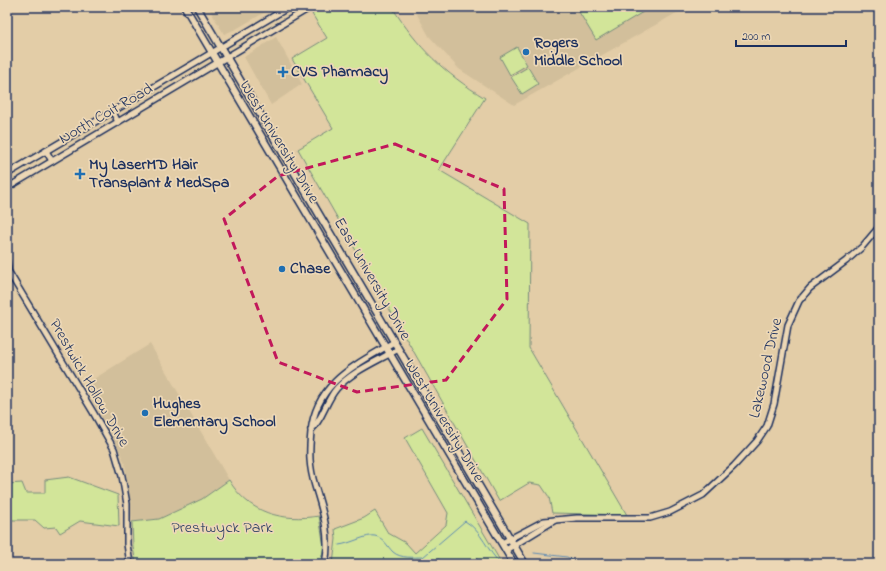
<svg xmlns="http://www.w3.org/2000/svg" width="886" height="571" font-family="'Indie Flower',sans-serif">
	<rect width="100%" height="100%" fill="#e3cda7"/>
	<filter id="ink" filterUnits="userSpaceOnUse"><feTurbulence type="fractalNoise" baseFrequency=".025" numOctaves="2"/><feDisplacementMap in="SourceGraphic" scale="8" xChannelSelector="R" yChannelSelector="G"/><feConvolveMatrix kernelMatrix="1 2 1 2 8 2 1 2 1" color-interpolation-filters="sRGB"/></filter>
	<g filter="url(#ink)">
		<g fill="#d2bf9b">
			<path d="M208,7H274L236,29L224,34Z"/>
			<path d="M413,7H687L514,105L459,69L429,36Z"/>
			<path d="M276,37L302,84L271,105L244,57Z"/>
			<path d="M150,344L229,480L202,499L159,519L132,522L125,464L115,441L84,385Z"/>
		</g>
		<g fill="#d2e599" stroke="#768a7c">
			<path d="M325,7H392C418,48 444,73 485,98L439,170L530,224L529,348L627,515L552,513L549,497L541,485L529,483L499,501L298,149L333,128L292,59L327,38L312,14Z"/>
			<path d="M588,7H646L648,9L596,40L579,12Z"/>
			<path d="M517,47L527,65L510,75L500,57Z"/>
			<path d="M528,67L538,84L522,94L511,77Z"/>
			<path d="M422,428L502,564H480L476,558L465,564H442L439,559L430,564H333L336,539L335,529L364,518L375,511L388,533L406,543L415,553L446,525L448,513L405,438Z"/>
			<path d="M69,477L118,495L119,526L80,521L60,533L56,527L44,528L35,520H7V484L22,483L26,493H45V480Z"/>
			<path d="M229,480C248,513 282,522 319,516L324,547L320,564H136L133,547L132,522L159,519L202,499Z"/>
		</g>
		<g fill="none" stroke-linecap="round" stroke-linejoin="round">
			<g stroke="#5e8ab2" stroke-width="1">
				<path d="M339,545C350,544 367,534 375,536C384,538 387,546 393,552C401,559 414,557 423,557L465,521C482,531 487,551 501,564"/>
				<path d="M534,553L567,557L580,564"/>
				<path d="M598,564L602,559L612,560L616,564"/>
			</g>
			<defs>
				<g id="secondary">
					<path d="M113,112L118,122"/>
					<path d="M46,151L52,161"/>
					<path d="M7,174L289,7"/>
					<path d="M7,188L311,7"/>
					<path d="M7,262L8,270"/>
					<path d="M7,269L93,412L114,449L122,476L127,504V544L130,564"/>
					<path d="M311,430C323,419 326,400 337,388C354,370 378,361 398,349"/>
					<path d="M502,543L544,521L577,518H650L670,512L703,495L734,466L757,441L767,426L774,404L788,325L799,301L810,288L846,261L862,247L879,227"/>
					<path d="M506,550L555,520"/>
					<path d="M325,564C331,536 323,512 315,486C309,466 309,453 311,432C316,382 356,365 394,342"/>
				</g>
				<g id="highway">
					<path d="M185,7L514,564"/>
					<path d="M197,7L525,564"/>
				</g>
			</defs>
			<use href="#secondary" stroke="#1b2f5e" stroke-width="8"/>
			<use href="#highway" stroke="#1b2f5e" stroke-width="9"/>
			<use href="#secondary" stroke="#ecd7b5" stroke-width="5"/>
			<use href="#highway" stroke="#ecd7b5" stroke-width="6"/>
		</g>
	</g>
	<path fill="none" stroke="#c2185b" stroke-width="3" stroke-dasharray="8 5" stroke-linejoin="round" d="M395,144L504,189L507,299L446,380L357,392L278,362L224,219L278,176Z"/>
	<g fill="#1f6fb2" stroke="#ecd7b5" stroke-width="1.5">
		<circle cx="526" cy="52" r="4"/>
		<path d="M281 66h4v4h4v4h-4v4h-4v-4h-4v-4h4z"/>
		<path d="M78 168h4v4h4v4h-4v4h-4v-4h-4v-4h4z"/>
		<circle cx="282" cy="269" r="4"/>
		<circle cx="145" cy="413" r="4"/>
	</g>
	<g text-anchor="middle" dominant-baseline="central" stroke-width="3.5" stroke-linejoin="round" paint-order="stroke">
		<g font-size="16" font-weight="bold" fill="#1b2f5e" stroke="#ecd7b5" text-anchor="start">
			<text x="534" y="43">Rogers<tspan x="534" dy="18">Middle School</tspan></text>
			<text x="291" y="72">CVS Pharmacy</text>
			<text x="89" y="165">My LaserMD Hair<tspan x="89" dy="18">Transplant &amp; MedSpa</tspan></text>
			<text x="290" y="269">Chase</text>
			<text x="153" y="404">Hughes<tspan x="153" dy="18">Elementary School</tspan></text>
		</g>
		<g font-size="16" fill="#1b2f5e" stroke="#ecd7b5">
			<text transform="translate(106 114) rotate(-30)">North Coit Road</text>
			<text transform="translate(279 142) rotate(59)">West University Drive</text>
			<text transform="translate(372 279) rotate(60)">East University Drive</text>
			<text transform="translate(766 368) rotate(-77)">Lakewood Drive</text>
			<text transform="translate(89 383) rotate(60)">Prestwick Hollow Drive</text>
			<text transform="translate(444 421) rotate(59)">West University Drive</text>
		</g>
		<g font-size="16" fill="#2d4164" stroke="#ecd7b5">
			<text x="222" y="528">Prestwyck Park</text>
		</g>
	</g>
	<rect width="886" height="571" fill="none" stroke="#ecd7b5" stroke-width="24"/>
	<rect x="12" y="12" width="862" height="547" fill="none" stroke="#1b2f5e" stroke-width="1.5" filter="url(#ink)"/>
	<path d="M736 40v6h110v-6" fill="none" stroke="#1b2f5e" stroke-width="2"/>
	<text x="742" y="40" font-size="12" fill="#1b2f5e" stroke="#ecd7b5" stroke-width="3" paint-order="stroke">200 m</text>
</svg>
